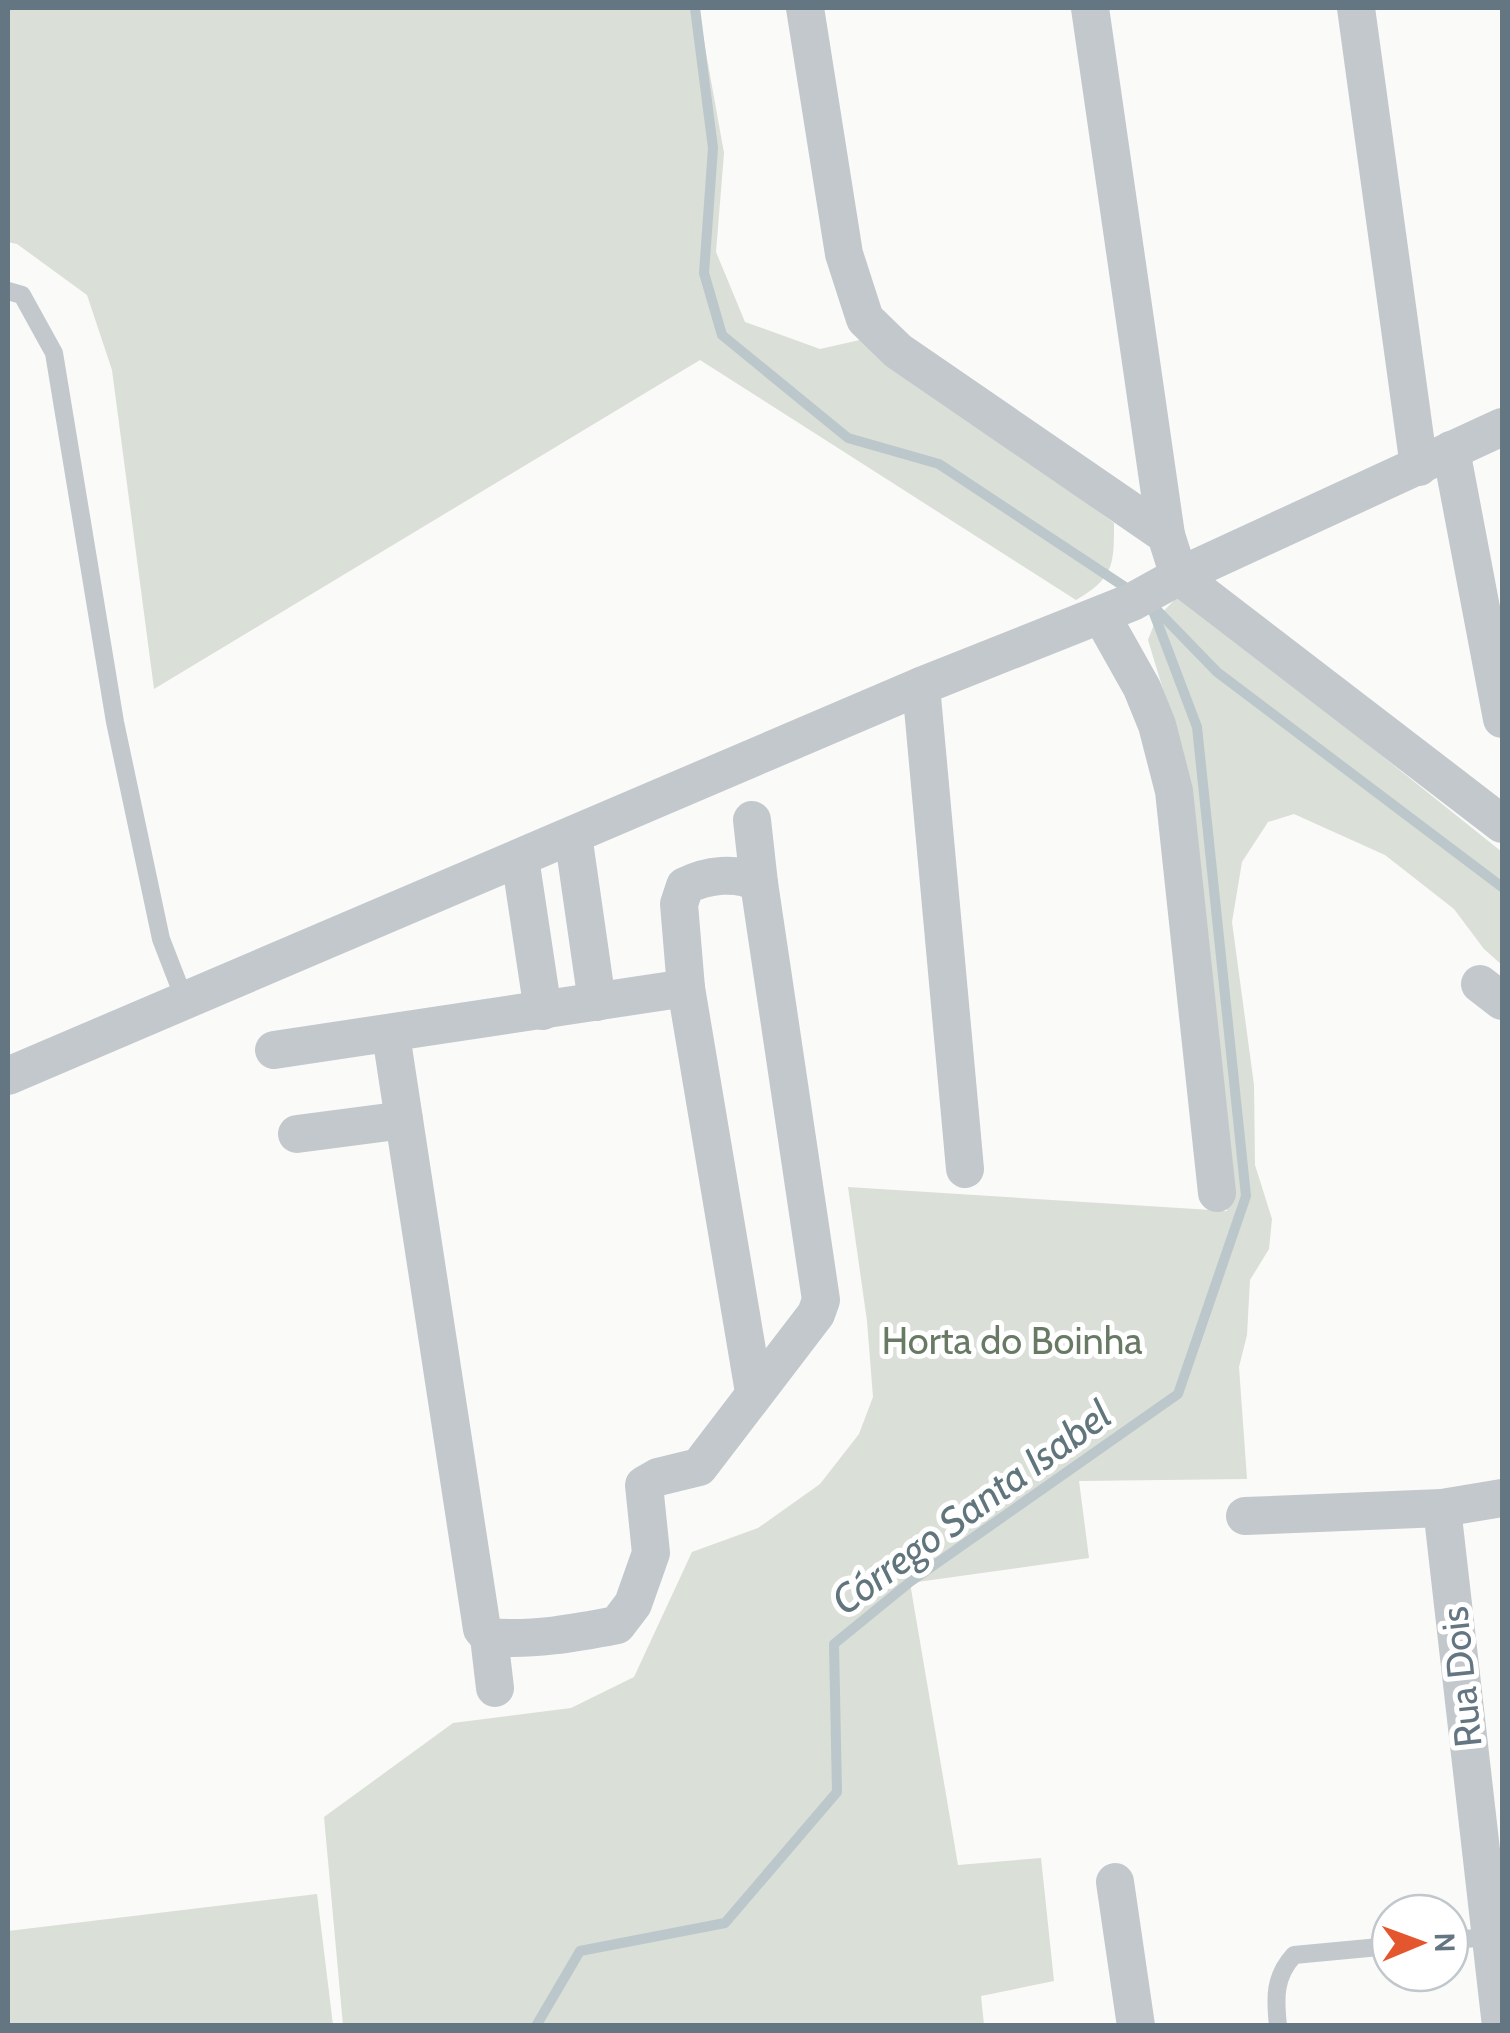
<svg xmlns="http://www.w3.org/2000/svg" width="1510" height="2033" font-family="Cabin,sans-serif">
	<rect width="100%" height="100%" fill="#fafaf8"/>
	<g fill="#dadfd7">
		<path d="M8,8H698L724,153L716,252L745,322L820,349L864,339L1114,523C1114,565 1114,578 1076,600L700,360L154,689L112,370L87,295L17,244L8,242Z"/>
		<path d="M1180,594L1502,852V965L1484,949L1454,909L1385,855L1294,814L1268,822L1242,862L1232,922L1254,1085L1255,1165L1272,1219L1269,1249L1250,1280L1247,1335L1239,1367L1247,1479L1079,1481L1089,1558L910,1583L958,1865L1041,1858L1054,1981L981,1996L984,2025H343L324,1817L453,1723L571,1708L634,1677L692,1552L758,1528L820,1484L859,1434L873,1397L867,1321L848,1187L1227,1211L1228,1134L1183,755L1148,640L1156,619Z"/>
		<path d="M317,1894L333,2025H8V1931Z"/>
	</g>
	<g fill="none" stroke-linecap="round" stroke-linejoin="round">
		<g stroke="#bbc7cb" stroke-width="10">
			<path d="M695,8L713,148L704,273L722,335L848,438L939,464L1131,591"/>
			<path d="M1153,606L1217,672L1502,887"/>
			<path d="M536,2026L580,1951L725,1923L837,1792L834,1644L910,1582L1178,1394L1246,1196L1197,727L1150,603"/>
		</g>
		<g stroke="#c3c8cc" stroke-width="18">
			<path d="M8,291L22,295L54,353L115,722L161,939L185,1001"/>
			<path d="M1450,1940L1491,1937"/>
			<path d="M1278,2026C1275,1998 1274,1977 1294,1955L1390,1946"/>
		</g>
		<g stroke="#c3c8cc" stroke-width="38">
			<path d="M805,8L844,254L865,319L898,351L1166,535L1179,576L1502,824"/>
			<path d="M1090,8L1166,535"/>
			<path d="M1356,8L1419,467"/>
			<path d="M1451,450L1502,719"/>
			<path d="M1101,615L1142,688L1157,725L1174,791L1217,1193"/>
			<path d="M921,686L965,1169"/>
			<path d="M752,820L759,883"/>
			<path d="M573,835L597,1002"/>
			<path d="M520,858L543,1011"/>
			<path d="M1480,984L1502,1001"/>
			<path d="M686,988L754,1392"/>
			<path d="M274,1050L686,988L679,904L685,886C707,875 736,871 759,883L821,1300L816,1314L699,1467L658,1477L644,1485L651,1553L633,1604L617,1625C576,1633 531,1641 489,1637L482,1629L391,1035"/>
			<path d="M8,1076L921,686L1132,602L1179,576L1502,427"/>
			<path d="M297,1134L404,1120"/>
			<path d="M1442,1508L1501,2026"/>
			<path d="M1245,1516L1442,1508L1502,1498"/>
			<path d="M489,1637L495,1688"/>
			<path d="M1115,1882L1136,2026"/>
		</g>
	</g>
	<g text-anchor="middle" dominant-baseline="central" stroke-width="10" stroke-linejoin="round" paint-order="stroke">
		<g font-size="38" fill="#687a64" stroke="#fff">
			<text x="1012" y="1340">Horta do Boinha</text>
		</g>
		<g font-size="38" fill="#657683" stroke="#fff">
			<text transform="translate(1461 1677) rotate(-96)">Rua Dois</text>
		</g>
		<g font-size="40" font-style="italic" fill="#60757c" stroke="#fff">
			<text transform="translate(971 1507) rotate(-36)">Córrego Santa Isabel</text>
		</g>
	</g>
	<rect width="1510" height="2033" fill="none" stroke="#657683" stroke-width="20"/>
	<g transform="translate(1420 1943) rotate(89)"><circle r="48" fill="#ffffff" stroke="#c1c8cd" stroke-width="2.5"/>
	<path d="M0-8L18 38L0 25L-18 38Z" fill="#e4572e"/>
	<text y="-15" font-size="28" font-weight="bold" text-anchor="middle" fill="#657683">N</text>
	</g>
</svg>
